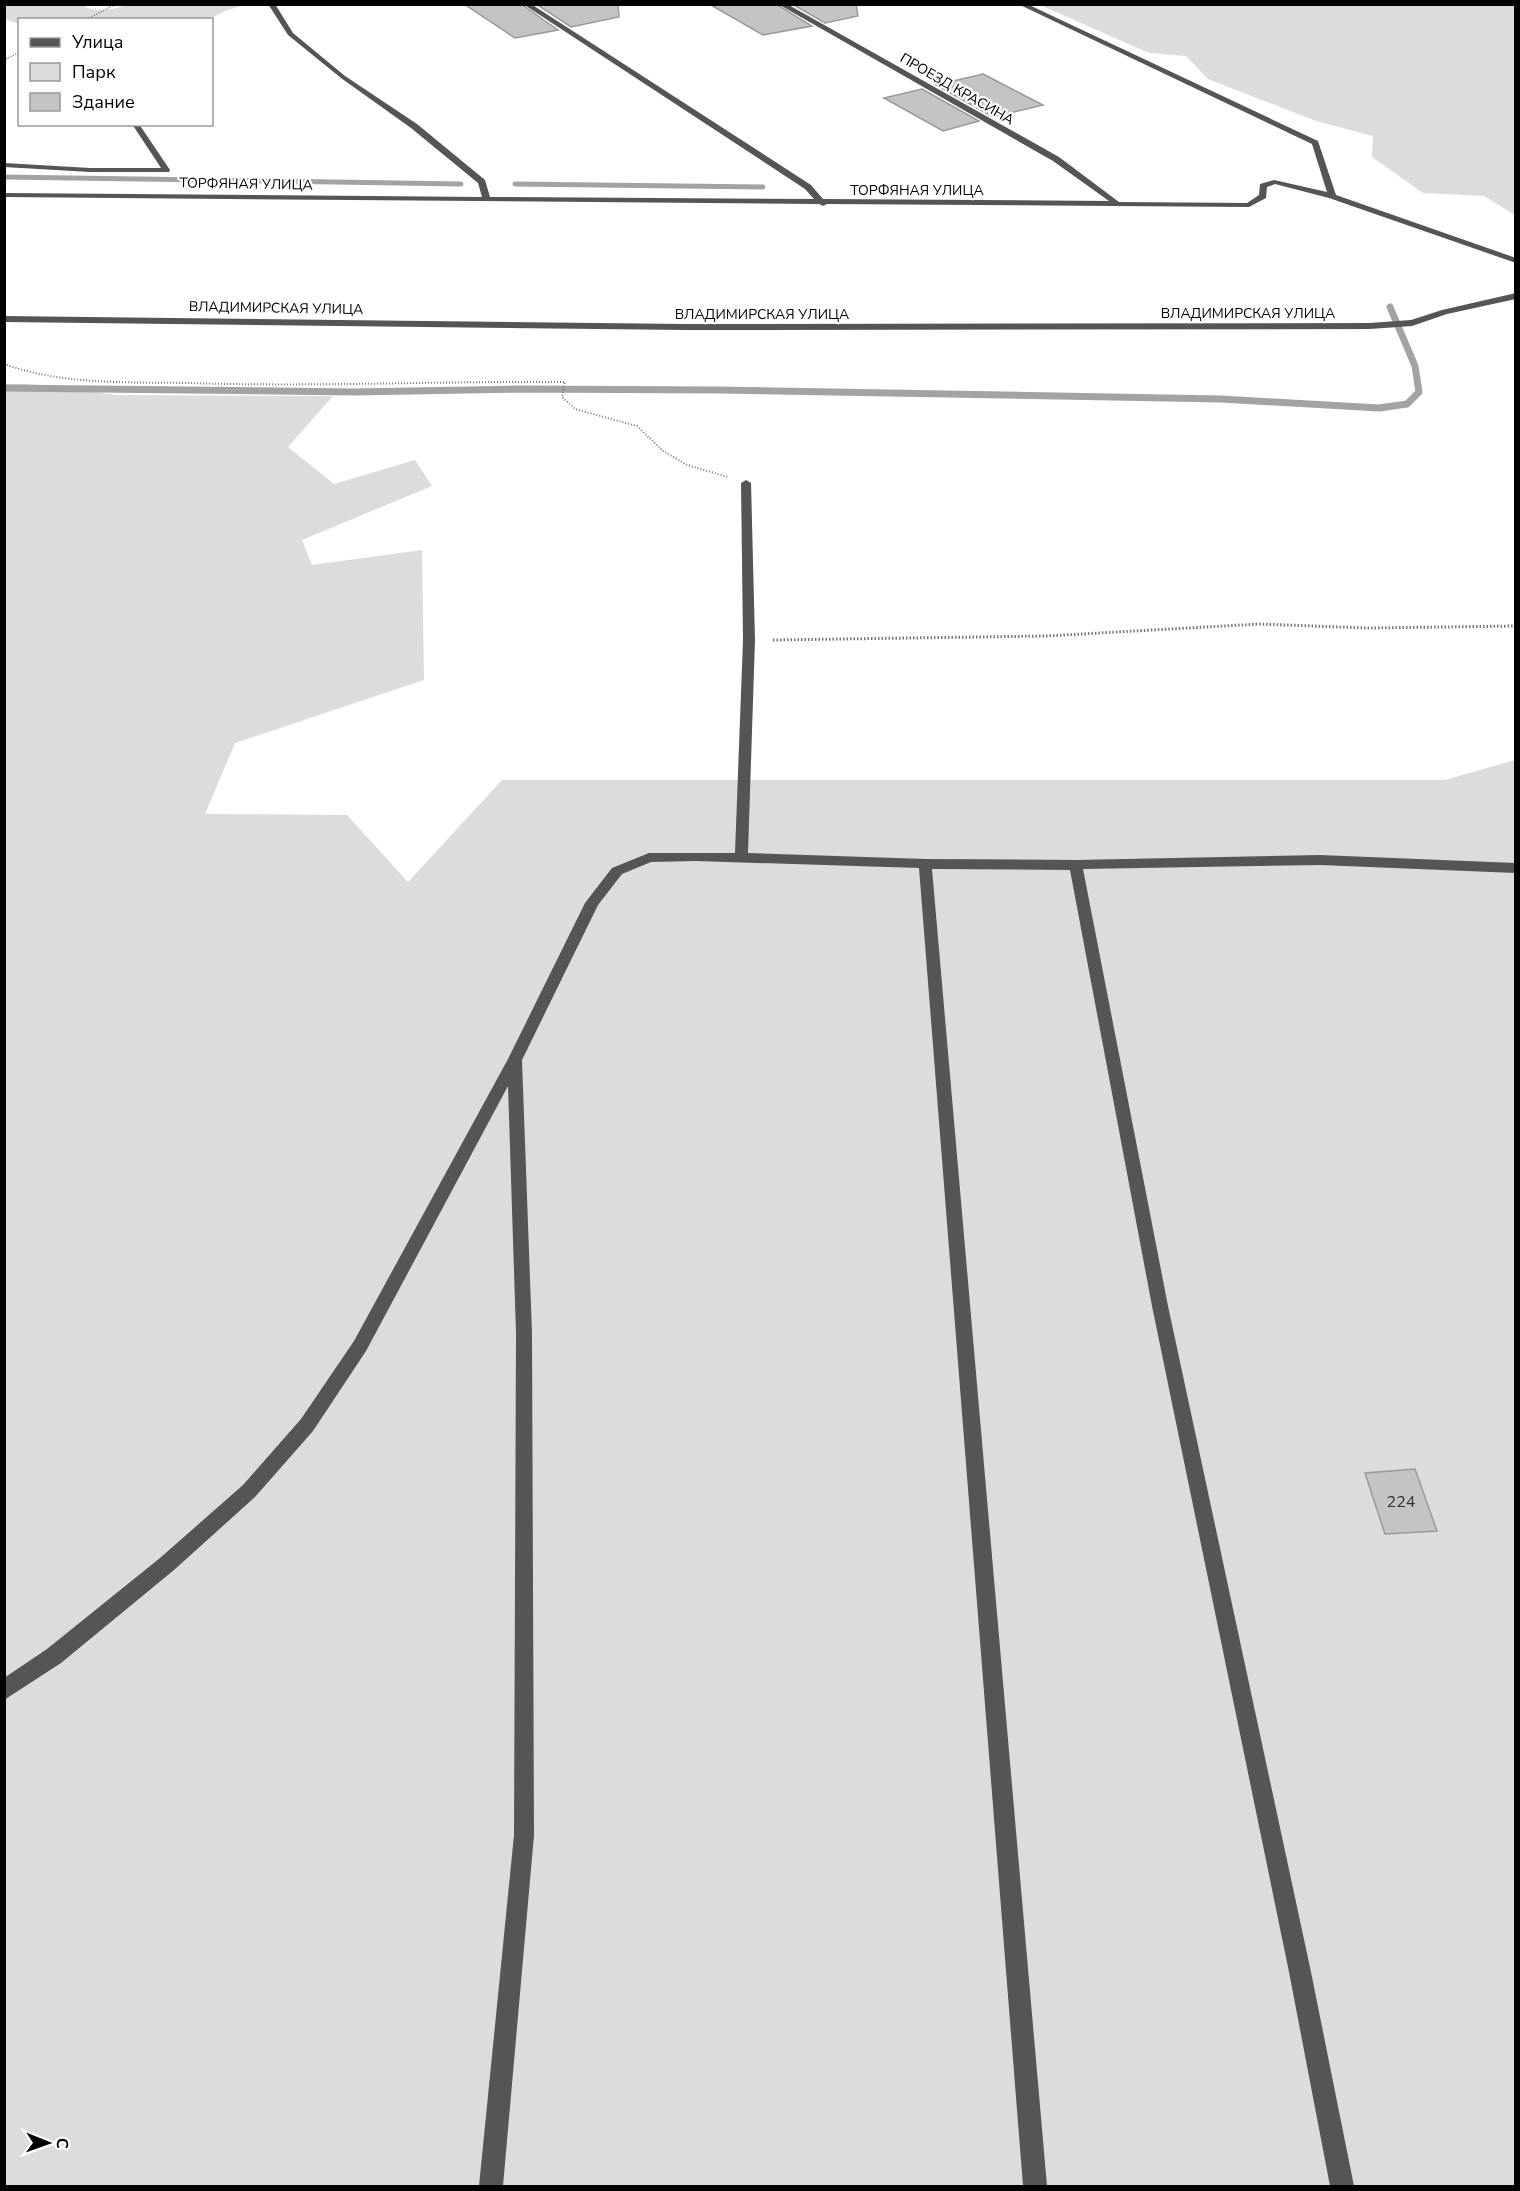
<svg xmlns="http://www.w3.org/2000/svg" width="1520" height="2191" font-family="'Nunito Sans',sans-serif">
	<rect width="100%" height="100%" fill="#fff"/>
	<g fill="#dcdcdc">
		<path d="M131,4L244,5L225,11L209,19L20,20L19,24L5,19V5H83C95,15 117,8 131,4Z"/>
		<path d="M1040,5H1515V215L1484,196L1423,193L1372,157L1373,136L1316,121L1208,79L1186,56L1149,53Z"/>
		<path d="M5,384H28L117,395L333,396L288,447L334,484L415,460L432,486L302,540L312,565L422,550L424,680L235,743L205,814L347,815L408,882L502,780H1445L1515,760V2186H5Z"/>
	</g>
	<g fill="none" stroke-linecap="round" stroke-linejoin="round">
		<g stroke="#a3a3a3" stroke-width="5">
			<path d="M4,177L461,184"/>
			<path d="M515,184L763,187"/>
		</g>
		<path stroke="#a3a3a3" stroke-width="7" d="M4,388L355,392L517,389L719,390L1221,399L1379,408L1407,404L1419,392L1415,366L1390,307"/>
	</g>
	<g fill="#c4c4c4" stroke="#999" stroke-width="1.5">
		<path d="M464,4H521L558,30L515,38Z"/>
		<path d="M536,4H618L619,17L571,27Z"/>
		<path d="M709,4H776L812,26L763,35Z"/>
		<path d="M792,4H856L858,16L825,23Z"/>
		<path d="M983,74L1043,105L993,117L936,85Z"/>
		<path d="M922,89L979,121L943,131L884,98Z"/>
		<path d="M1415,1469L1437,1531L1385,1534L1365,1473Z"/>
	</g>
	<g fill="none" stroke-linecap="round" stroke-linejoin="round">
		<g stroke="#777" stroke-width="1.5" stroke-dasharray="1 1.5" stroke-linecap="butt">
			<path d="M85,20L116,4"/>
			<path d="M4,60L20,52"/>
		</g>
		<path stroke="#777" stroke-width="2" stroke-dasharray="1 2" stroke-linecap="butt" d="M4,364C63,385 126,382 188,383C314,387 439,381 565,382L562,397L575,409L637,426L663,451L687,465L728,477"/>
		<path stroke="#777" stroke-width="3" stroke-dasharray="1.5 2" stroke-linecap="butt" d="M773,640L1046,636L1259,624L1367,628L1516,626"/>
		<g fill="#555" fill-rule="evenodd">
			<path d="M268,4H275L293,33L345,76L417,124L485,180L490,197L814,199L805,189L523,4H531L811,185L823,199L1109,201L1053,161L778,4H787L1059,157L1119,202L1247,203L1259,195L1260,184L1274,180L1327,192L1312,144L1018,4H1027L1318,141L1336,195L1516,258V263L1329,198L1275,184L1267,187L1266,198L1249,207L827,204L823,206L819,204L4,197V193L482,197L478,183L411,128L341,78L288,35Z"/>
			<path d="M132,124H139L170,170L169,172H90L4,167V163L90,168H161Z"/>
			<path d="M1516,293V299L1447,314L1412,326L1370,329L685,330L4,322V316L685,324L1370,323L1411,320L1442,310Z"/>
			<path d="M746,480L751,483L755,640L748,853L925,859L1076,860L1320,855L1516,863V873L1320,865L1083,869L1168,1306L1311,1972L1354,2186H1330L1289,1972L1152,1306L1070,870L932,869L1047,2186H1023L919,868L696,861L651,862L622,874L598,905L522,1060L532,1333L534,1835L503,2186H479L514,1835L516,1333L508,1086L366,1351L313,1431L255,1497L174,1570L61,1663L4,1700V1678L47,1649L160,1558L243,1485L301,1419L354,1341L508,1059L585,903L612,868L649,853H735L743,640L741,483Z"/>
		</g>
	</g>
	<g text-anchor="middle" dominant-baseline="central" stroke-width="4.5" stroke-linejoin="round" paint-order="stroke">
		<g font-size="14" fill="#000" stroke="#fff">
			<text transform="translate(957 89) rotate(30)">ПРОЕЗД КРАСИНА</text>
			<text transform="translate(246 184) rotate(1)">ТОРФЯНАЯ УЛИЦА</text>
			<text x="917" y="190">ТОРФЯНАЯ УЛИЦА</text>
			<text transform="translate(276 308) rotate(1)">ВЛАДИМИРСКАЯ УЛИЦА</text>
			<text x="1248" y="313">ВЛАДИМИРСКАЯ УЛИЦА</text>
			<text x="762" y="314">ВЛАДИМИРСКАЯ УЛИЦА</text>
		</g>
		<g font-size="16" fill="#313131">
			<text x="1401" y="1502">224</text>
		</g>
	</g>
	<rect width="1520" height="2191" fill="none" stroke="#000000" stroke-width="12"/>
	<rect x="18" y="18" width="195" height="108" fill="#ffffff" stroke="#999999" stroke-width="1.5"/>
	<rect x="30" y="38" width="30" height="9" fill="#555555" stroke="#999999" stroke-width="1.5"/>
	<text x="72" y="48" font-size="18" fill="#000000">Улица</text>
	<rect x="30" y="63" width="30" height="18" fill="#dcdcdc" stroke="#999999" stroke-width="1.5"/>
	<text x="72" y="78" font-size="18" fill="#000000">Парк</text>
	<rect x="30" y="93" width="30" height="18" fill="#c4c4c4" stroke="#999999" stroke-width="1.5"/>
	<text x="72" y="108" font-size="18" fill="#000000">Здание</text>
	<g transform="translate(48 2143) rotate(91)" stroke="#ffffff" stroke-width="4.5" paint-order="stroke">
	<path d="M0-4.5L10 22L0 15L-10 22Z" fill="#000000"/>
	<text y="-9" font-size="16" font-weight="bold" text-anchor="middle" fill="#000000">С</text>
	</g>
</svg>
